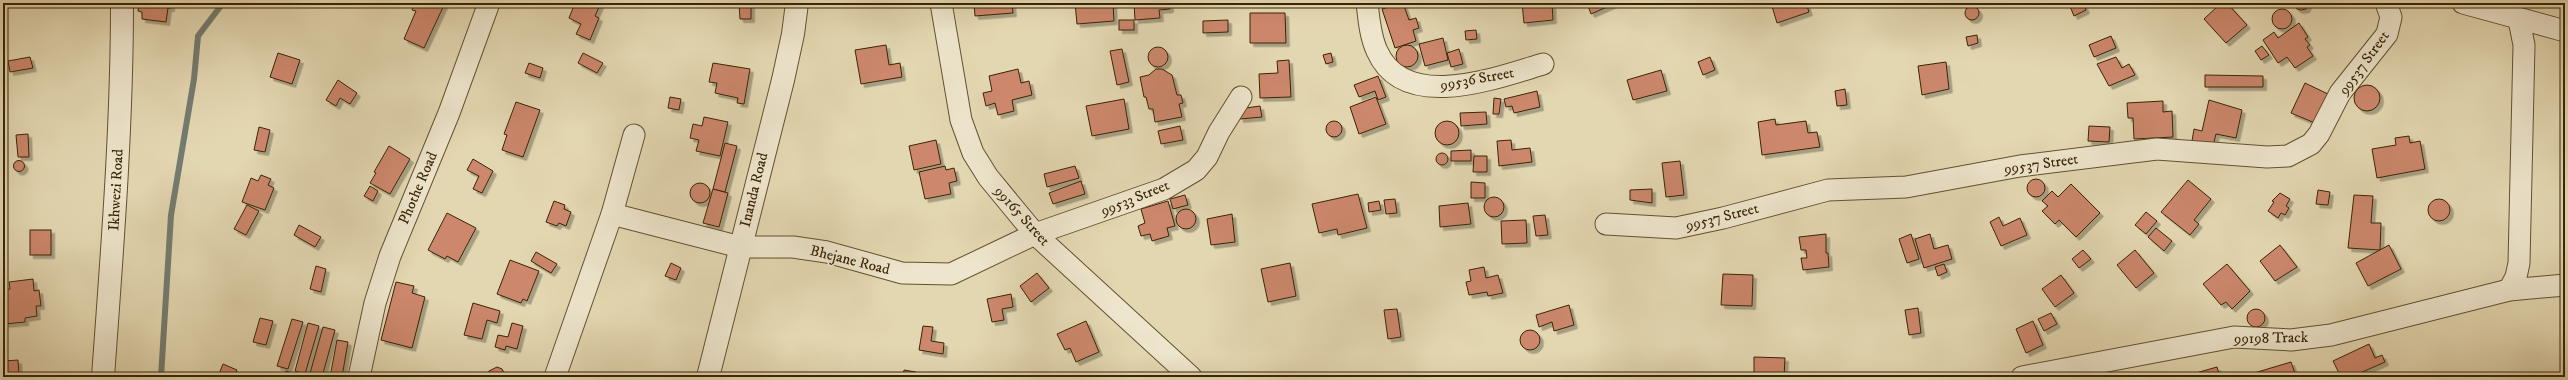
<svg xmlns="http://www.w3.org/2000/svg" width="2568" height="380" font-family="'IM FELL DW Pica',serif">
	<defs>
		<filter id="shadow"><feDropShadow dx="3.5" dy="3.5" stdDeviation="0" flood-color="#0004"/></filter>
	</defs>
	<rect width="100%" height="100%" fill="#e3d7b1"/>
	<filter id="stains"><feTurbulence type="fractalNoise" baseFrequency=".005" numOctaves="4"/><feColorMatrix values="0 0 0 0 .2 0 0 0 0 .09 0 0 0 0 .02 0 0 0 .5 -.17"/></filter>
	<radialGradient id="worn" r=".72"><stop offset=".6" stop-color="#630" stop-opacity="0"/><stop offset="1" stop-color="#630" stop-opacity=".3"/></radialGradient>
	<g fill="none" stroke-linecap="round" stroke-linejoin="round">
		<path stroke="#747c70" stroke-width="6" d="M161,377L171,215L194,79L198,36L223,3"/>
	</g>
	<g fill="#cc876c" stroke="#392404" filter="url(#shadow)">
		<path d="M139,3H171V8H168L166,22L142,19V12L138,11Z"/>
		<path d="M415,3H445L424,48L404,39L416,11L412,10Z"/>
		<path d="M575,3H601L595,16L599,18L590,40L576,34L581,24L569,18Z"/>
		<path d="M739,3H751V19H740Z"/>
		<path d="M974,3H1012L1013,13L975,16Z"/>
		<path d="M1075,3H1113L1114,21L1077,24Z"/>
		<path d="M1134,3H1170V9L1159,10L1160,18L1135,20Z"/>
		<path d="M1403,3L1409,20L1416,18L1419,28L1413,30L1416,41L1395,48L1382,9Z"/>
		<path d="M1522,3H1552L1553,20L1524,23Z"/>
		<path d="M1587,3H1616L1591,14Z"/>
		<path d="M1771,3H1806L1809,12L1777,23Z"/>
		<path d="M2083,3L2086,10L2074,16L2069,4Z"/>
		<path d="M2221,3H2227L2247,25L2226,43L2204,19Z"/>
		<path d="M2292,3H2309L2306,9L2301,10L2297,9Z"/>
		<circle cx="1972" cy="13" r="7"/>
		<circle cx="2282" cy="19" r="10"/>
		<path d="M1250,13H1285L1286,43H1250Z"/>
		<rect x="1119" y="20" width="15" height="10"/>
		<path d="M1228,20V32L1203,33V21Z"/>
		<path d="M2299,23L2308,37L2305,39L2310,45L2307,47L2313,56L2295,68L2287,57L2278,63L2263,40L2274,32L2278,38Z"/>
		<path d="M1476,30L1477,39L1466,40L1465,31Z"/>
		<path d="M1977,35L1978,43L1968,46L1966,37Z"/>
		<path d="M2111,36L2116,48L2094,57L2089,45Z"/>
		<path d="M1443,38L1448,60L1425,66L1419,44Z"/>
		<path d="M886,45L889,65L900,63L902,77L861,84L855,50Z"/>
		<circle cx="1407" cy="56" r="11"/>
		<path d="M2262,46L2269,55L2261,60L2255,51Z"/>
		<circle cx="1158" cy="57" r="10"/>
		<path d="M1122,49L1129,82L1117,85L1110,51Z"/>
		<path d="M1459,49L1463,64L1451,67L1447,53Z"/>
		<path d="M278,53L300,60L292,84L270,77Z"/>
		<path d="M583,53L603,63L597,73L578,63Z"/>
		<path d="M1331,53L1333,62L1326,64L1323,55Z"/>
		<path d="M30,57L33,68L10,72L8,61Z"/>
		<path d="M1710,57L1715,70L1703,75L1698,62Z"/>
		<path d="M2116,57L2122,68L2129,64L2135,75L2109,86L2097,64Z"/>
		<path d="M1289,60L1291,97L1260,98L1259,74L1278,73L1277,61Z"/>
		<path d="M1946,62L1949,89L1922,95L1918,66Z"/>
		<path d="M529,63L543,68L540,78L525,73Z"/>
		<path d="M713,63L750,69L744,104L737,103L738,98L715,93L717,83L709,82Z"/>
		<path d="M1018,69L1021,83L1029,81L1032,95L1012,100L1014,111L998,115L995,103L986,106L983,93L992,91L989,76Z"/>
		<path d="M1156,69H1162L1172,75L1177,95H1181L1183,103L1179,104L1182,117L1155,122L1153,109H1149L1146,97H1144L1140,77L1149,75Z"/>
		<path d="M1661,70L1667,91L1633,100L1627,80Z"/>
		<path d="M2205,75L2263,76V87H2205Z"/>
		<path d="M1378,76L1386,97L1378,100L1375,91L1359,97L1354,85Z"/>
		<path d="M338,80L357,93L350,104L340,98L336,106L326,100Z"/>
		<path d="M2305,83L2328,94L2315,123L2291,113Z"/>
		<circle cx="2367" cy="98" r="13"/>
		<path d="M1845,89L1847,105L1837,106L1835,91Z"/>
		<path d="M1537,91L1540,107L1514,113L1512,106L1506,107L1504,99Z"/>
		<path d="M670,97L681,99L679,110L668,108Z"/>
		<path d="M1376,97L1386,124L1359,134L1350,107Z"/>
		<path d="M1494,98L1501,99L1499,114H1493Z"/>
		<path d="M1124,99L1129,129L1092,136L1086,106Z"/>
		<path d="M2209,100L2242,110L2236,138L2216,134L2213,146L2192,141L2194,129L2202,131Z"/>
		<path d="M2163,101V112L2172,111L2173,137L2134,139L2133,118H2128L2127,103Z"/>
		<path d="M516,102L540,110L523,157L502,150L507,135L504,134Z"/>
		<path d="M1260,106L1262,117L1240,119L1239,109Z"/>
		<path d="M1486,112L1487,124L1461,126L1460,113Z"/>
		<path d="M704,117L728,122L720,156L696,151L699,140L690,138L693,124L702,126Z"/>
		<path d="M1775,119L1776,125L1806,121L1808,133L1817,132L1820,147L1762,155L1758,122Z"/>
		<circle cx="1447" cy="133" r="12"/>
		<circle cx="1334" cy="129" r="8"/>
		<path d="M1180,126L1183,140L1161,144L1158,131Z"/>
		<path d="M2089,126L2110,127L2109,142L2088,141Z"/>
		<path d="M259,127L270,130L265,152L254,150Z"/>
		<path d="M28,134L29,157H18L16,135Z"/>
		<path d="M2409,136L2410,143L2420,141L2425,169L2377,178L2372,149L2396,145L2395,138Z"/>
		<path d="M936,140L941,164L914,170L909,146Z"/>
		<path d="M1511,140L1512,150L1530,148L1532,162L1499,166L1497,141Z"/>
		<path d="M725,143L737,146L725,192L713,189Z"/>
		<path d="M389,146L410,159L390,194L370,183L376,173L374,172Z"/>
		<path d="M1471,150V161H1451V151Z"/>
		<circle cx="1442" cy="159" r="6"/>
		<path d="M1474,156H1487V172H1473Z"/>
		<path d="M473,159L493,171L482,193L473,189L479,176L467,170Z"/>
		<circle cx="19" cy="166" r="5.5"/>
		<path d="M1680,161L1684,195L1666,197L1662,163Z"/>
		<path d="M945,166L946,170L954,168L957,181L949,183L951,194L925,199L919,172Z"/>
		<path d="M1075,166L1079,178L1047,187L1044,174Z"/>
		<path d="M261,175L271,179L268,185L274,188L265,210L242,202L251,178L258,181Z"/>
		<circle cx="2036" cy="188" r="9"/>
		<path d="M2188,180L2211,199L2194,220L2199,224L2190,235L2161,212Z"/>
		<path d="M1081,181L1085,194L1053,204L1049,193Z"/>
		<path d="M1471,182L1485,183V198H1471Z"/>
		<circle cx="700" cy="193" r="10"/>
		<path d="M2071,184L2100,213L2076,237L2059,220L2055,224L2042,211L2048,206L2042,201L2052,191L2058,197Z"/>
		<path d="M370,186L378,191L373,201L364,196Z"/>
		<path d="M713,189L728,193L719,227L703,223Z"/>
		<path d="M1652,189V203L1630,200V190Z"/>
		<path d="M2318,190L2330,192L2328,205L2316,204Z"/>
		<path d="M2280,193L2290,199L2286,206L2289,208L2285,215L2281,213L2278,218L2268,211L2274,202L2272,201Z"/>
		<path d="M1358,194L1367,228L1338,235L1337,229L1319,233L1312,204Z"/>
		<path d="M1185,195L1188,205L1173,209L1170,199Z"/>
		<path d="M2354,195L2373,196L2371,223H2381L2380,250L2348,248Z"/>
		<circle cx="1494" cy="207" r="10"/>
		<path d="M1395,199L1397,213L1386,214L1384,200Z"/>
		<circle cx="2439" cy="210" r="11"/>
		<path d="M554,201L565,205L564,209L571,212L566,226L559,223L557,226L546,222Z"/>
		<path d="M1168,201L1175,226L1167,228L1169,236L1152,241L1150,234L1141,236L1138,226L1145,223L1141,209Z"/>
		<path d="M1379,201L1381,210L1369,212L1368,203Z"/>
		<path d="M1468,203L1471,224L1440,227L1439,206Z"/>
		<path d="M247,205L259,211L246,235L234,229Z"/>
		<circle cx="1186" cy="219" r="10"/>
		<path d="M2146,212L2157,221L2146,234L2135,225Z"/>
		<path d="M447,213L476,228L458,262L447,256L445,259L428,250Z"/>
		<path d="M1232,214L1235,242L1211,245L1207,219Z"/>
		<path d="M1545,215L1548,235L1536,236L1533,216Z"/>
		<path d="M1999,217L2003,226L2020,218L2027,235L2001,246L1990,222Z"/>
		<path d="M1526,220L1527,243L1502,244L1501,221Z"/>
		<path d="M299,225L321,237L315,247L294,235Z"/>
		<path d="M2156,228L2172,241L2164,251L2148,237Z"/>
		<rect x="30" y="230" width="21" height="25"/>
		<path d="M1826,234V253H1828L1829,267L1803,270L1801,258H1807L1806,250H1801L1799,237Z"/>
		<path d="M1911,234L1919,259L1907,263L1899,239Z"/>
		<path d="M1930,234L1934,249L1948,245L1952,259L1924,268L1915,239Z"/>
		<path d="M2280,245L2297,267L2275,281L2260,261Z"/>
		<path d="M2389,245L2401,269L2368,286L2356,263Z"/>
		<path d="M2083,250L2091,259L2079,268L2072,259Z"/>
		<path d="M2135,250L2154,273L2136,288L2117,265Z"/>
		<path d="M536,252L557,264L551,273L531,261Z"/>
		<path d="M510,260L539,271L527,301L523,299L521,303L497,294Z"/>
		<path d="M671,263L681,268L676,280L665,276Z"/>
		<path d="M1290,263L1296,296L1268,302L1261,269Z"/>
		<path d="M1944,264L1947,272L1938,276L1935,267Z"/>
		<path d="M2227,264L2250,291L2232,309L2226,302L2221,305L2203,284Z"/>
		<path d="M316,266L326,269L321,292L310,289Z"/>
		<path d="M1484,267L1486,278L1498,275L1503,293L1488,296L1487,292L1469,295L1466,282L1471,281L1469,270Z"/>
		<path d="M1037,273L1049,288L1031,302L1020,286Z"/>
		<path d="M1723,274L1753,275L1752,306L1721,305Z"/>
		<path d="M2061,275L2074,293L2055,307L2042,289Z"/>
		<path d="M33,279L34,291L39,290L41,306H36L37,316L25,318V322L5,324L3,290L10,289L9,282Z"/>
		<path d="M396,282L414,286L412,293L425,297L412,348L381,340Z"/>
		<path d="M1011,294L1013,307L1002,309L1004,320L992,322L987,299Z"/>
		<path d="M473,303L500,311L497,323L487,320L482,339L464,335Z"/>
		<path d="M1569,305L1574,325L1554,331L1552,322L1539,327L1536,315Z"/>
		<path d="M1918,308L1921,333L1909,335L1905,310Z"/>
		<circle cx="2256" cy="318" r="9"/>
		<path d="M1397,309L1401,337L1388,339L1384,310Z"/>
		<path d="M2051,313L2057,324L2044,331L2038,319Z"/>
		<path d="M260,318L273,321L266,345L253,342Z"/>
		<path d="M292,319L303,322L288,369L277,366Z"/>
		<path d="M1086,321L1099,352L1076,362L1070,348L1065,350L1057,334Z"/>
		<path d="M2033,321L2043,345L2026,353L2016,329Z"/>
		<path d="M308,323L319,326L305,374L295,371Z"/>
		<path d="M512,323L523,326L517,349L506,346L505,350L495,347L498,335L508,337Z"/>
		<path d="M923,326L933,327L931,341L944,343L943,354L919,350Z"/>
		<path d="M323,327L335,330L322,377H309Z"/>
		<circle cx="1530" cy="340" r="10"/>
		<path d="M337,340L348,342L342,377H330Z"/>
		<path d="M2369,344L2375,358L2382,355L2385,362L2351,377H2341L2333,361Z"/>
		<path d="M1754,357L1785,358L1784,377H1754Z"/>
		<path d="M18,360L19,377H5L4,361Z"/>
		<path d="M2291,362L2296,376L2244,377V376Z"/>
		<path d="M223,364L237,370L234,377L219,374Z"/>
		<path d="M497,367L502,369L506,377H487L489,371Z"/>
		<path d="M2217,367L2220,377H2197L2196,373Z"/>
		<path d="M904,370L916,372L915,377H903Z"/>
		<path d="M286,371L305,377H284Z"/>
		<path d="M2498,373L2530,376V377H2497Z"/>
	</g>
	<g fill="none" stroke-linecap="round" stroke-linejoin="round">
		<defs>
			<g id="minor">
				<path d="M941,3L961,120L973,153L988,177L1035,234L1191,377"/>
				<path d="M1367,3C1369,19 1370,36 1377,51C1404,113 1496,78 1543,64"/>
				<path d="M2463,3L2565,31"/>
				<path d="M612,214L634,135"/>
				<path d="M1606,224L1676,228L1723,218L1828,190L1906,187L2020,166L2157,149L2267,157L2288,156L2311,144L2319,134L2340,93L2387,34L2391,17L2386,3"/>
				<path d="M2509,290L2516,277L2519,263L2524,45L2519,20"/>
				<path d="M359,377L375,303L390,256L449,113L489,3"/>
				<path d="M555,377L612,214L740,247H793L827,252L902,273L951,274L1035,234L1164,189L1196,170L1207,157L1219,132L1241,97"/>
				<path d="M2022,377L2234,337L2291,340L2331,335L2509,290L2565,285"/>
			</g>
			<g id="tertiary">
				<path d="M103,377C112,252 122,128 122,3"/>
				<path d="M708,377L783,80L793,34L797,3"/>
			</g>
		</defs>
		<use href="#minor" stroke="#64512f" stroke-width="23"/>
		<use href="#tertiary" stroke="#64512f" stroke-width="24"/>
		<use href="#minor" stroke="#ede5cc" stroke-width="21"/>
		<use href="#tertiary" stroke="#ede5cc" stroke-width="22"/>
	</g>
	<g text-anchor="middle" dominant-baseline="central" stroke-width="3.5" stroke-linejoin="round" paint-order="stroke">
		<g font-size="15" fill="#392404" stroke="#ede5cc">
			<text transform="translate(2364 63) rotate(-54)">99537 Street</text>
			<text transform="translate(1477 79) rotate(-10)">99536 Street</text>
			<text transform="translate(2041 164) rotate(-8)">99537 Street</text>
			<text transform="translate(418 188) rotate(-67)">Phothe Road</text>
			<text transform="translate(116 190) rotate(-87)">Ikhwezi Road</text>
			<text transform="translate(754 190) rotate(-76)">Inanda Road</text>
			<text transform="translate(1135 198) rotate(-22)">99533 Street</text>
			<text transform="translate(1022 216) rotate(48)">99165 Street</text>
			<text transform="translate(1722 217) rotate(-14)">99537 Street</text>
			<text transform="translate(850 260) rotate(14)">Bhejane Road</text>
			<text transform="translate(2271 338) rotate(-1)">99198 Track</text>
		</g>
	</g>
	<rect width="2568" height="380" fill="none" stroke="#e3d7b1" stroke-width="16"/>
	<rect x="4" y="4" width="2560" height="372" fill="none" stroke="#392404" stroke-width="2"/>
	<rect x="8" y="8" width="2552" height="364" fill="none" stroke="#392404"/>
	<rect width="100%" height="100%" filter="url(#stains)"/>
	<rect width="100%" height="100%" fill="url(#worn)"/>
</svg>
